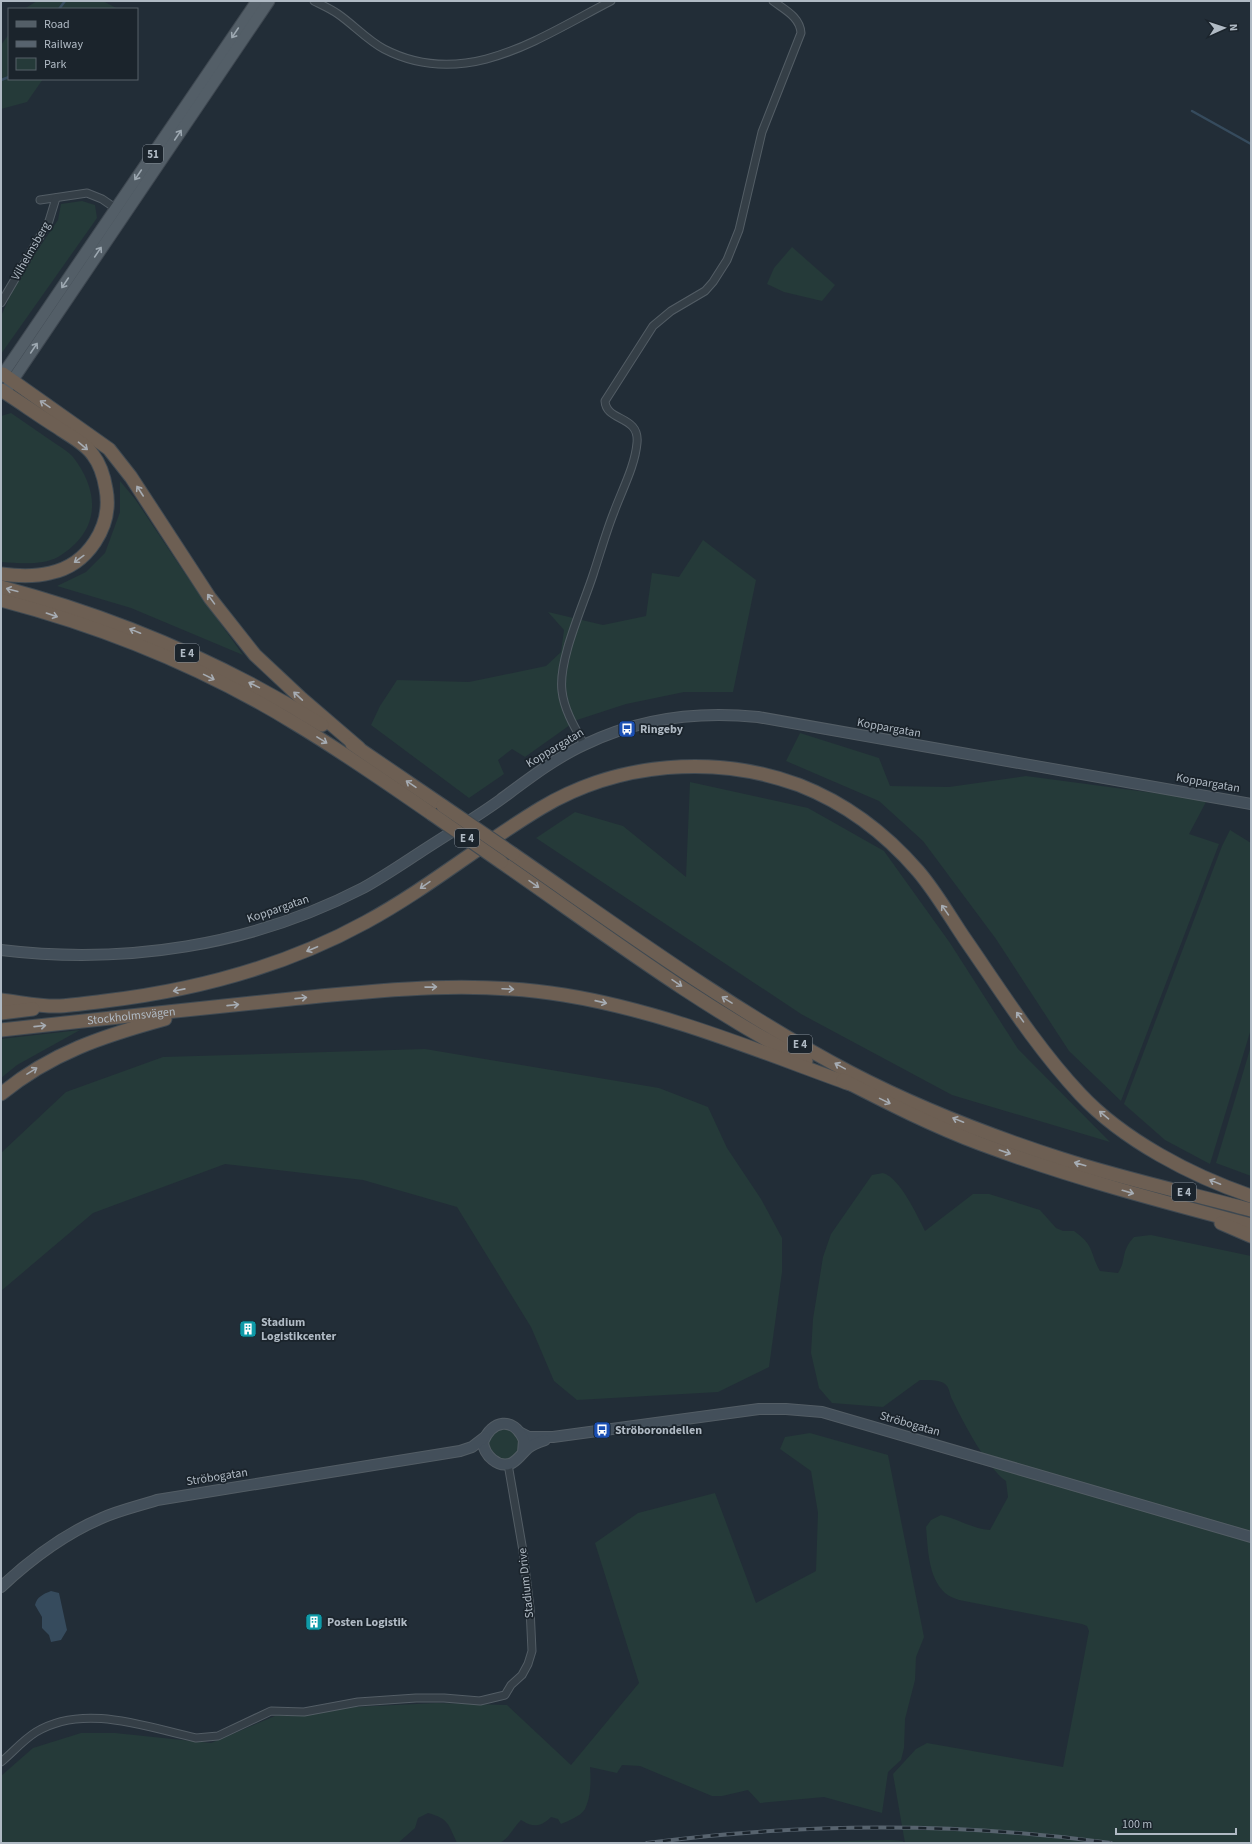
<svg xmlns="http://www.w3.org/2000/svg" width="1252" height="1844" font-family="'Source Sans 3',sans-serif">
	<rect width="100%" height="100%" fill="#222d37"/>
	<g fill="#253a39">
		<path d="M37,1H103L118,9H24Z"/>
		<path d="M9,34V79H43L27,102L1,109V45Z"/>
		<path d="M82,201L95,205L97,218L1,354V316L18,279L58,220L61,204Z"/>
		<path d="M792,247L835,285L822,301L784,292L767,284L774,268Z"/>
		<path d="M11,413C26,423 41,434 56,444C62,448 69,452 73,457C101,493 100,532 58,557C41,566 19,563 1,562V416Z"/>
		<path d="M120,481L135,499L186,575L243,655L131,608L57,586L86,572L105,553L120,512Z"/>
		<path d="M703,540L756,580L733,692H684L626,704L577,720L525,757L512,749L498,760L504,774L469,798L371,725L380,706L397,680L469,682L546,666L561,652L564,630L548,612L603,625L646,616L652,573L679,577Z"/>
		<path d="M800,733L879,758L890,786L949,787L1026,776L1207,800L1189,834L1219,844L1121,1101L1069,1051L996,939L923,841L879,801L786,761Z"/>
		<path d="M690,782L808,808L884,851L950,943L1018,1049L1110,1142L952,1095L801,1014L536,838L575,812L623,826L686,877Z"/>
		<path d="M1230,830L1251,843V1029L1210,1164L1165,1140L1124,1104L1222,846Z"/>
		<path d="M80,1030L17,1065L1,1078V1039Z"/>
		<path d="M1251,1046V1176L1216,1163Z"/>
		<path d="M425,1049L659,1088L708,1107L727,1148L761,1199L782,1238V1272L769,1367L718,1392L577,1400L554,1381L531,1327L457,1207L363,1180L225,1164L93,1213L1,1291V1153L66,1092L163,1057Z"/>
		<path d="M883,1173C900,1178 917,1215 925,1231L973,1194H989L1040,1210L1056,1228L1063,1231H1074C1095,1246 1089,1251 1100,1271L1118,1273C1127,1260 1120,1252 1134,1237L1151,1235L1251,1256V1843H905L893,1774L916,1749L927,1743L1063,1767L1089,1631L1087,1626L1082,1624L959,1600C954,1598 948,1596 945,1593C928,1577 928,1549 926,1527L931,1520L941,1515C958,1519 973,1529 990,1530L1008,1497L1006,1481C987,1468 963,1422 953,1401C950,1397 950,1390 947,1386C942,1379 928,1380 920,1380L883,1407L832,1403L819,1388L811,1353L813,1319L823,1257L831,1234L872,1175Z"/>
		<circle cx="504" cy="1444" r="16"/>
		<path d="M810,1433L888,1455L924,1637L916,1657L915,1680L905,1719L904,1748L901,1760L888,1772L882,1813L824,1797L760,1803L748,1790L722,1796H712L640,1766L622,1765L617,1773L590,1767C591,1780 591,1797 585,1809C581,1816 568,1821 561,1824L558,1819L551,1817C541,1827 533,1828 521,1820C513,1828 510,1837 500,1843H457C448,1824 449,1819 428,1813L418,1818L415,1828L398,1843H1V1776L33,1748L81,1733H115L211,1743L275,1716L333,1708L437,1703L507,1705L571,1765L639,1683L595,1543L638,1513L715,1493L756,1603L816,1571L818,1513L811,1471L780,1449L785,1437Z"/>
		<path d="M891,1840L903,1841V1843H757Z"/>
	</g>
	<path fill="#364b5d" d="M51,1591L59,1593L67,1630L61,1640L51,1642L49,1635L42,1628V1617L35,1605C37,1597 43,1594 51,1591Z"/>
	<g fill="none" stroke-linecap="round" stroke-linejoin="round">
		<g stroke="#364b5d" stroke-width="2.5">
			<path d="M59,9L65,1"/>
			<path d="M1,80L9,77"/>
			<path d="M1192,111L1251,144"/>
		</g>
		<defs>
			<g id="street">
				<path d="M314,1C322,5 331,9 338,14C354,25 367,40 384,49C465,91 539,38 611,1"/>
				<path d="M40,200L87,193L102,199L118,210"/>
				<path d="M1,303L49,221L56,198"/>
				<path d="M584,744C575,728 564,710 562,691C558,660 583,606 593,575C600,554 606,532 614,512C622,490 635,466 637,443C640,415 606,422 605,401L653,326L671,311L705,291L713,282L727,260L739,230L762,132L801,33C800,17 785,10 773,1"/>
				<path d="M1,1762C12,1753 23,1740 36,1732C84,1703 146,1727 196,1738L218,1736L271,1711L304,1712L358,1702L416,1698H444L480,1701L505,1695L511,1685L522,1675L528,1664L532,1651L530,1608L523,1551L508,1464"/>
			</g>
			<g id="secondary">
				<path d="M1,950C125,965 251,946 363,888C383,877 402,864 422,851C448,834 475,818 500,800C527,780 555,758 586,744C640,718 699,711 758,717L1251,804"/>
				<path d="M521,1433L529,1437H553L759,1409H786L822,1412L1251,1537"/>
				<path d="M523,1453L524,1440C513,1416 492,1420 483,1442C484,1455 498,1469 512,1463C519,1459 523,1452 528,1448C533,1444 539,1442 545,1440"/>
				<path d="M1,1587C31,1559 64,1534 102,1518C120,1510 139,1506 157,1500L460,1451L472,1447L485,1437"/>
			</g>
			<g id="primary">
				<path d="M1,377L257,1"/>
				<path d="M8,387L269,1"/>
			</g>
			<g id="highway">
				<path d="M3,374L109,449L131,477L210,598L255,655L302,699L359,748"/>
				<path d="M1,390C20,402 38,415 57,427C68,435 85,443 93,455C100,464 104,477 106,489C113,526 88,565 50,573C34,577 17,576 1,574"/>
				<path d="M1,587C114,617 223,663 322,725"/>
				<path d="M1,600C104,627 205,668 296,724C343,752 387,783 432,814"/>
				<path d="M352,744L443,806"/>
				<path d="M513,854C623,930 732,1010 851,1073C918,1108 991,1136 1062,1159C1124,1179 1188,1193 1251,1210"/>
				<path d="M501,862C601,931 699,1006 806,1061"/>
				<path d="M1,1000C20,1002 41,1007 60,1006C75,1005 90,1003 105,1001C197,990 284,967 366,922C427,889 481,844 541,808C618,762 715,754 799,785C845,803 886,834 918,871C936,892 950,917 965,939C1001,991 1036,1047 1080,1094C1123,1140 1192,1176 1251,1196"/>
				<path d="M1,1013L33,1009"/>
				<path id="s1" d="M1,1030C98,1019 194,1009 291,999C382,990 473,980 564,995C663,1011 756,1050 850,1084"/>
				<path d="M843,1080C888,1103 933,1126 981,1144C1069,1177 1160,1201 1251,1225"/>
				<path d="M1,1094C51,1053 103,1036 165,1019"/>
				<path d="M1221,1223L1251,1236"/>
			</g>
		</defs>
		<use href="#street" stroke="#535d65" stroke-width="9"/>
		<use href="#secondary" stroke="#535d65" stroke-width="12"/>
		<use href="#primary" stroke="#3f4851" stroke-width="13"/>
		<use href="#highway" stroke="#404a52" stroke-width="15"/>
		<use href="#street" stroke="#353f47" stroke-width="7"/>
		<use href="#secondary" stroke="#434f5a" stroke-width="10"/>
		<use href="#primary" stroke="#535e67" stroke-width="11"/>
		<use href="#highway" stroke="#6d5f53" stroke-width="13"/>
		<defs>
			<path id="rail" d="M647,1843C800,1823 957,1822 1111,1843"/>
		</defs>
		<use href="#rail" stroke="#57636e" stroke-width="4"/>
		<use href="#rail" stroke="#1b242c" stroke-width="2.5" stroke-dasharray="8" stroke-linecap="butt"/>
		<defs>
			<g id="highway-bridge">
				<path d="M443,806L513,854"/>
				<path d="M432,814L501,862"/>
			</g>
		</defs>
		<use href="#highway-bridge" stroke="#404a52" stroke-width="15" stroke-linecap="butt"/>
		<use href="#highway-bridge" stroke="#6d5f53" stroke-width="13"/>
	</g>
	<defs><path id="oneway-shaft" d="M-6 0H5M1.5-3L5.5 0L1.5 3" fill="none" stroke-width="1.6" stroke-linecap="round" stroke-linejoin="round"/></defs>
	<g stroke="#9da8b1">
		<use href="#oneway-shaft" transform="translate(235 33) rotate(124)"/>
		<use href="#oneway-shaft" transform="translate(178 135) rotate(-56)"/>
		<use href="#oneway-shaft" transform="translate(138 175) rotate(124)"/>
		<use href="#oneway-shaft" transform="translate(98 252) rotate(-56)"/>
		<use href="#oneway-shaft" transform="translate(65 283) rotate(124)"/>
		<use href="#oneway-shaft" transform="translate(34 348) rotate(-56)"/>
	</g>
	<g stroke="#a6acb3">
		<use href="#oneway-shaft" transform="translate(45 404) rotate(-146)"/>
		<use href="#oneway-shaft" transform="translate(83 446) rotate(40)"/>
		<use href="#oneway-shaft" transform="translate(140 491) rotate(-123)"/>
		<use href="#oneway-shaft" transform="translate(79 559) rotate(144)"/>
		<use href="#oneway-shaft" transform="translate(12 590) rotate(-165)"/>
		<use href="#oneway-shaft" transform="translate(211 599) rotate(-126)"/>
		<use href="#oneway-shaft" transform="translate(52 615) rotate(19)"/>
		<use href="#oneway-shaft" transform="translate(135 631) rotate(-158)"/>
		<use href="#oneway-shaft" transform="translate(209 677) rotate(26)"/>
		<use href="#oneway-shaft" transform="translate(254 685) rotate(-154)"/>
		<use href="#oneway-shaft" transform="translate(298 696) rotate(-137)"/>
		<use href="#oneway-shaft" transform="translate(322 740) rotate(32)"/>
		<use href="#oneway-shaft" transform="translate(411 784) rotate(-146)"/>
		<use href="#oneway-shaft" transform="translate(534 884) rotate(35)"/>
		<use href="#oneway-shaft" transform="translate(425 885) rotate(145)"/>
		<use href="#oneway-shaft" transform="translate(945 910) rotate(-125)"/>
		<use href="#oneway-shaft" transform="translate(312 949) rotate(157)"/>
		<use href="#oneway-shaft" transform="translate(677 983) rotate(34)"/>
		<use href="#oneway-shaft" transform="translate(431 987) rotate(-1)"/>
		<use href="#oneway-shaft" transform="translate(508 989) rotate(3)"/>
		<use href="#oneway-shaft" transform="translate(179 990) rotate(169)"/>
		<use href="#oneway-shaft" transform="translate(301 998) rotate(-6)"/>
		<use href="#oneway-shaft" transform="translate(727 1000) rotate(-148)"/>
		<use href="#oneway-shaft" transform="translate(601 1002) rotate(13)"/>
		<use href="#oneway-shaft" transform="translate(233 1005) rotate(-6)"/>
		<use href="#oneway-shaft" transform="translate(1020 1017) rotate(-126)"/>
		<use href="#oneway-shaft" transform="translate(40 1026) rotate(-6)"/>
		<use href="#oneway-shaft" transform="translate(840 1066) rotate(-151)"/>
		<use href="#oneway-shaft" transform="translate(32 1071) rotate(-32)"/>
		<use href="#oneway-shaft" transform="translate(885 1101) rotate(26)"/>
		<use href="#oneway-shaft" transform="translate(1104 1115) rotate(-140)"/>
		<use href="#oneway-shaft" transform="translate(958 1120) rotate(-158)"/>
		<use href="#oneway-shaft" transform="translate(1005 1152) rotate(19)"/>
		<use href="#oneway-shaft" transform="translate(1080 1164) rotate(-164)"/>
		<use href="#oneway-shaft" transform="translate(1215 1182) rotate(-158)"/>
		<use href="#oneway-shaft" transform="translate(1128 1192) rotate(16)"/>
	</g>
	<defs>
		<symbol id="bus-square" viewBox="-11 -11 22 22"><rect x="-9" y="-9" width="18" height="18" rx="4" fill="#1a4fb4" stroke="#1b242c"/><path d="M-5-6H5V4H4V6H2V4H-2V6H-4V4H-5ZM-3.5-4V0h7V-4ZM-3.5 1.2v1.5H-2V1.2ZM2 1.2v1.5H3.5V1.2Z" fill="#fff"/></symbol>
		<symbol id="building-square" viewBox="-11 -11 22 22"><rect x="-9" y="-9" width="18" height="18" rx="4" fill="#0f9aa8" stroke="#1b242c"/><path d="M-4-6H4V6H1V3H-1V6H-4ZM-2.5-4.3h1.7v1.8h-1.7ZM.8-4.3h1.7v1.8H.8ZM-2.5-1h1.7V.8h-1.7ZM.8-1h1.7V.8H.8Z" fill="#fff"/></symbol>
	</defs>
	<g fill-rule="evenodd">
		<use href="#bus-square" x="617" y="719" width="20" height="20"/>
		<use href="#building-square" x="238" y="1319" width="20" height="20"/>
		<use href="#bus-square" x="592" y="1420" width="20" height="20"/>
		<use href="#building-square" x="304" y="1612" width="20" height="20"/>
	</g>
	<g text-anchor="middle" dominant-baseline="central" stroke-width="3.5" stroke-linejoin="round" paint-order="stroke">
		<g fill="#1b242c" stroke="#838d96" stroke-width="1">
			<rect x="143" y="145" width="20" height="18" rx="3"/>
			<rect x="175" y="644" width="24" height="18" rx="3"/>
			<rect x="455" y="829" width="24" height="18" rx="3"/>
			<rect x="788" y="1035" width="24" height="18" rx="3"/>
			<rect x="1172" y="1183" width="24" height="18" rx="3"/>
		</g>
		<g font-size="11" font-weight="bold" fill="#b0bac4">
			<text x="153" y="154">51</text>
			<text x="187" y="653">E 4</text>
			<text x="467" y="838">E 4</text>
			<text x="800" y="1044">E 4</text>
			<text x="1184" y="1192">E 4</text>
		</g>
		<g font-size="12" fill="#b0bac4" stroke="#1b242c">
			<text transform="translate(31 251) rotate(-60)">Vilhelmsberg</text>
			<text transform="translate(889 728) rotate(10)">Koppargatan</text>
			<text transform="translate(555 748) rotate(-31)">Koppargatan</text>
			<text transform="translate(1208 783) rotate(10)">Koppargatan</text>
			<text transform="translate(278 909) rotate(-19)">Koppargatan</text>
			<text stroke="none"><textPath href="#s1" startOffset="131">Stockholmsvägen</textPath></text>
			<text transform="translate(910 1424) rotate(16)">Ströbogatan</text>
			<text transform="translate(217 1477) rotate(-9)">Ströbogatan</text>
			<text transform="translate(526 1583) rotate(-96)">Stadium Drive</text>
		</g>
		<g font-size="12" font-weight="bold" fill="#b0bac4" stroke="#1b242c" text-anchor="start">
			<text x="640" y="729">Ringeby</text>
			<text x="261" y="1322">Stadium<tspan x="261" dy="14">Logistikcenter</tspan></text>
			<text x="615" y="1430">Ströborondellen</text>
			<text x="327" y="1622">Posten Logistik</text>
		</g>
	</g>
	<rect width="1252" height="1844" fill="none" stroke="#b0bac4" stroke-width="4"/>
	<rect x="8" y="8" width="130" height="72" fill="#1b242c" stroke="#576069"/>
	<rect x="16" y="21" width="20" height="6" fill="#535e67" stroke="#576069"/>
	<text x="44" y="28" font-size="12" fill="#b0bac4">Road</text>
	<rect x="16" y="41" width="20" height="6" fill="#57636e" stroke="#576069"/>
	<text x="44" y="48" font-size="12" fill="#b0bac4">Railway</text>
	<rect x="16" y="58" width="20" height="12" fill="#253a39" stroke="#576069"/>
	<text x="44" y="68" font-size="12" fill="#b0bac4">Park</text>
	<g transform="translate(1224 28) rotate(87)" stroke="#1b242c" stroke-width="3" paint-order="stroke">
	<path d="M0-3L7 15L0 10L-7 15Z" fill="#b0bac4"/>
	<text y="-6" font-size="11" font-weight="bold" text-anchor="middle" fill="#b0bac4">N</text>
	</g>
	<path d="M1116 1828v6h120v-6" fill="none" stroke="#b0bac4" stroke-width="2"/>
	<text x="1122" y="1828" font-size="12" fill="#b0bac4" stroke="#1b242c" stroke-width="3" paint-order="stroke">100 m</text>
</svg>
